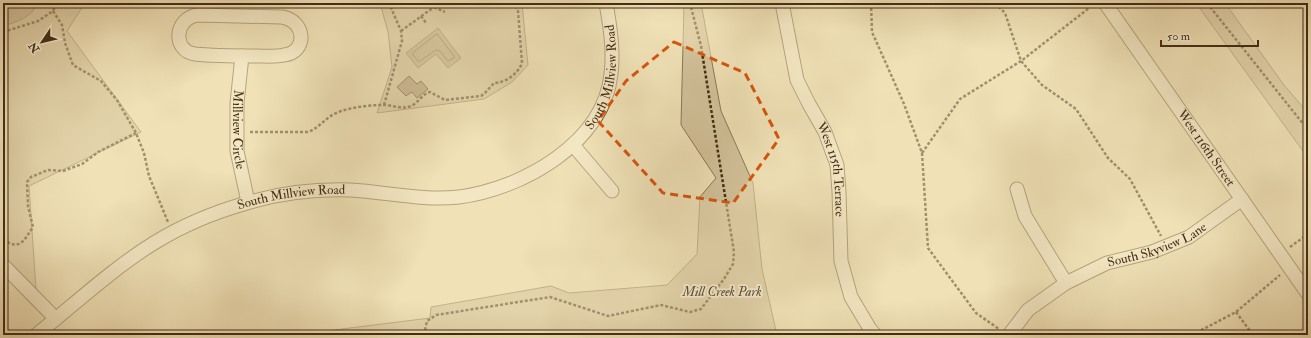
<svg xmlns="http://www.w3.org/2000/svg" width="1311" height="338" font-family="'IM FELL Double Pica',serif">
	<rect width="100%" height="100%" fill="#f0e1b6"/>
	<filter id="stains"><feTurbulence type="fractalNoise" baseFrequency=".005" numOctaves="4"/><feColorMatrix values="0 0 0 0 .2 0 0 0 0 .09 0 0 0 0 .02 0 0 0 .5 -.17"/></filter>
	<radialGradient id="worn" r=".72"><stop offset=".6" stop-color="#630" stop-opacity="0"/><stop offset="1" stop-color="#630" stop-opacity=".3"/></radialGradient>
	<g fill="#d3c29b" stroke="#8b7859">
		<path d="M37,3H85L67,31L141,132L29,186L36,289L3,255V26C16,22 33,17 37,3Z"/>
		<path d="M380,3H522L528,65L512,82L484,99L377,113L392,67L388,32Z"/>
		<path d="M684,3H701L721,111L753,183L762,269L777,335H294L430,318L431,307L551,286L569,293L667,285L697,254L700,197L716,178L681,125Z"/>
		<path d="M1196,3H1225L1284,85L1308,113V158Z"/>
	</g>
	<g fill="#b5a480" stroke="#877456">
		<path d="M3,3H37C33,17 16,22 3,26Z"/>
		<path d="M438,28L461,58L448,68L436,54L418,68L406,53Z"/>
	</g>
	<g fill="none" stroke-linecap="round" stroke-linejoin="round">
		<path stroke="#7c684c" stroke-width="1" d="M437,34L454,56V58L448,61L440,51L436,50L420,61H418L413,55V53Z"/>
	</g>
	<path fill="#9d8b6a" stroke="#432d17" d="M409,76L417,84L421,81L428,89L417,98L412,92L406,96L397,87Z"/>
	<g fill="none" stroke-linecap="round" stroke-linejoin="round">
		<defs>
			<g id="minor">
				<path id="s1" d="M782,3L797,80L809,104L825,132L837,165L839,192L841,261L851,297L870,329L875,335"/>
				<path id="s2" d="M1105,3L1308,294"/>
				<path d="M198,15L282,17C306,21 308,52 284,55C276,57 266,56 257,56C238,56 214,56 195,54C172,51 174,18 198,15Z"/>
				<path id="s3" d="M242,56L237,103V151L248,202"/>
				<path d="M573,145L612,191"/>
				<path d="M1017,189L1025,216L1066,283"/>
				<path d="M3,265L56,319"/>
				<path id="s4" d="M36,335C75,304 112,269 154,243C183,225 215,212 247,203C280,193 316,189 350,190C387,192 422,201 459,197C522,189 604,143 611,74C614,50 610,26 606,3"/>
				<path id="s5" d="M1009,335L1028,310L1066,283L1107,263L1152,252L1189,237L1242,199"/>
			</g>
		</defs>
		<use href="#minor" stroke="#6e5a3f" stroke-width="15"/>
		<g stroke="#432d17" stroke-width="2.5" stroke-dasharray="3 2" stroke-linecap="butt">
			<path d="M871,3L872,32L904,104L922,153L928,248L976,313L999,329"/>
			<path d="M995,3L1005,13L1021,61L1042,85L1076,109L1108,158L1130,179L1161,236"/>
			<path d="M1207,3L1308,130"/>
			<path d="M434,7L445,12"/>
			<path d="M53,11L62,25L65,43L73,65L101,81L117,100L136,133L144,153L149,176L168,222"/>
			<path d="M421,16L426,23"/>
			<path d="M401,31L434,7L436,3"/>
			<path d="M3,32L38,21L53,11L57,3"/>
			<path d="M384,105L402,41L401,31L389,3"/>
			<path d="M250,132H308C321,127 326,116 341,111C354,107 370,105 384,105C393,105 402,110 411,106C418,103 422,94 430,92L445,100L481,96L485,93L494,83C505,83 518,74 522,63L518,11L514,3"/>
			<path d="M922,153L960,99L1021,61L1093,5"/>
			<path d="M3,239C20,252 24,240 33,227L28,206L27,182L31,177L48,170L63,171L82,164L98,152L136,133"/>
			<path d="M1290,247L1308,234"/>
			<path d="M1236,312L1253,335"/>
			<path d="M424,335L427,321L436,315L550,297L608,316L661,305L690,312L701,309L724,279L733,264L734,252L701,46L690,3"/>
			<path d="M1192,335L1236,312L1280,275"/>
		</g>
		<use href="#minor" stroke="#f5ecd0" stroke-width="13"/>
	</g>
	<path d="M0 0H1311V338H0ZM674,42L745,73L779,139L733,203L663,193L598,121L626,81Z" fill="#f0e1b6" fill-opacity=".55" fill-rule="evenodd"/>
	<path fill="none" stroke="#d8550d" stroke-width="3" stroke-dasharray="8 5" stroke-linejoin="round" d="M674,42L745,73L779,139L733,203L663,193L598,121L626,81Z"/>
	<g text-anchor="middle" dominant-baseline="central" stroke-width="3.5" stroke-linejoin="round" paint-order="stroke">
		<g font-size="13" fill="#432d17" stroke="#f5ecd0">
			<text stroke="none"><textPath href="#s4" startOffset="669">South Millview Road</textPath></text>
			<text stroke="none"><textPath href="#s3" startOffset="74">Millview Circle</textPath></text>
			<text stroke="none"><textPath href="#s2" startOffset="177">West 116th Street</textPath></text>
			<text stroke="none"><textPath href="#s1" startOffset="176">West 115th Terrace</textPath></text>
			<text stroke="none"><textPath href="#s4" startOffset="296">South Millview Road</textPath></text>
			<text stroke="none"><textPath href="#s5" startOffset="177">South Skyview Lane</textPath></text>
		</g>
		<g font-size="13" font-style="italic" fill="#604b31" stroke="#f5ecd0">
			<text x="722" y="292">Mill Creek Park</text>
		</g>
	</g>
	<rect width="1311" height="338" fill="none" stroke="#f0e1b6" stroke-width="16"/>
	<rect x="4" y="4" width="1303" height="330" fill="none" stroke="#432d17" stroke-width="2"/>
	<rect x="8" y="8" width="1295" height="322" fill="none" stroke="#432d17"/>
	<g transform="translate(42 42) rotate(235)" stroke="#f5ecd0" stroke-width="3" paint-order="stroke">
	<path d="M0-3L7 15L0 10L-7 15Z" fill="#432d17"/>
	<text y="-6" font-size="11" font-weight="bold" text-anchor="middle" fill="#432d17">N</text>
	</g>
	<path d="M1161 40v6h97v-6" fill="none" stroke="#432d17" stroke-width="2"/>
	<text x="1167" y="40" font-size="12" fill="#432d17" stroke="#f5ecd0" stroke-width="3" paint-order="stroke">50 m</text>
	<rect width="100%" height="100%" filter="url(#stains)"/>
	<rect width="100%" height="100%" fill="url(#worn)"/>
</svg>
